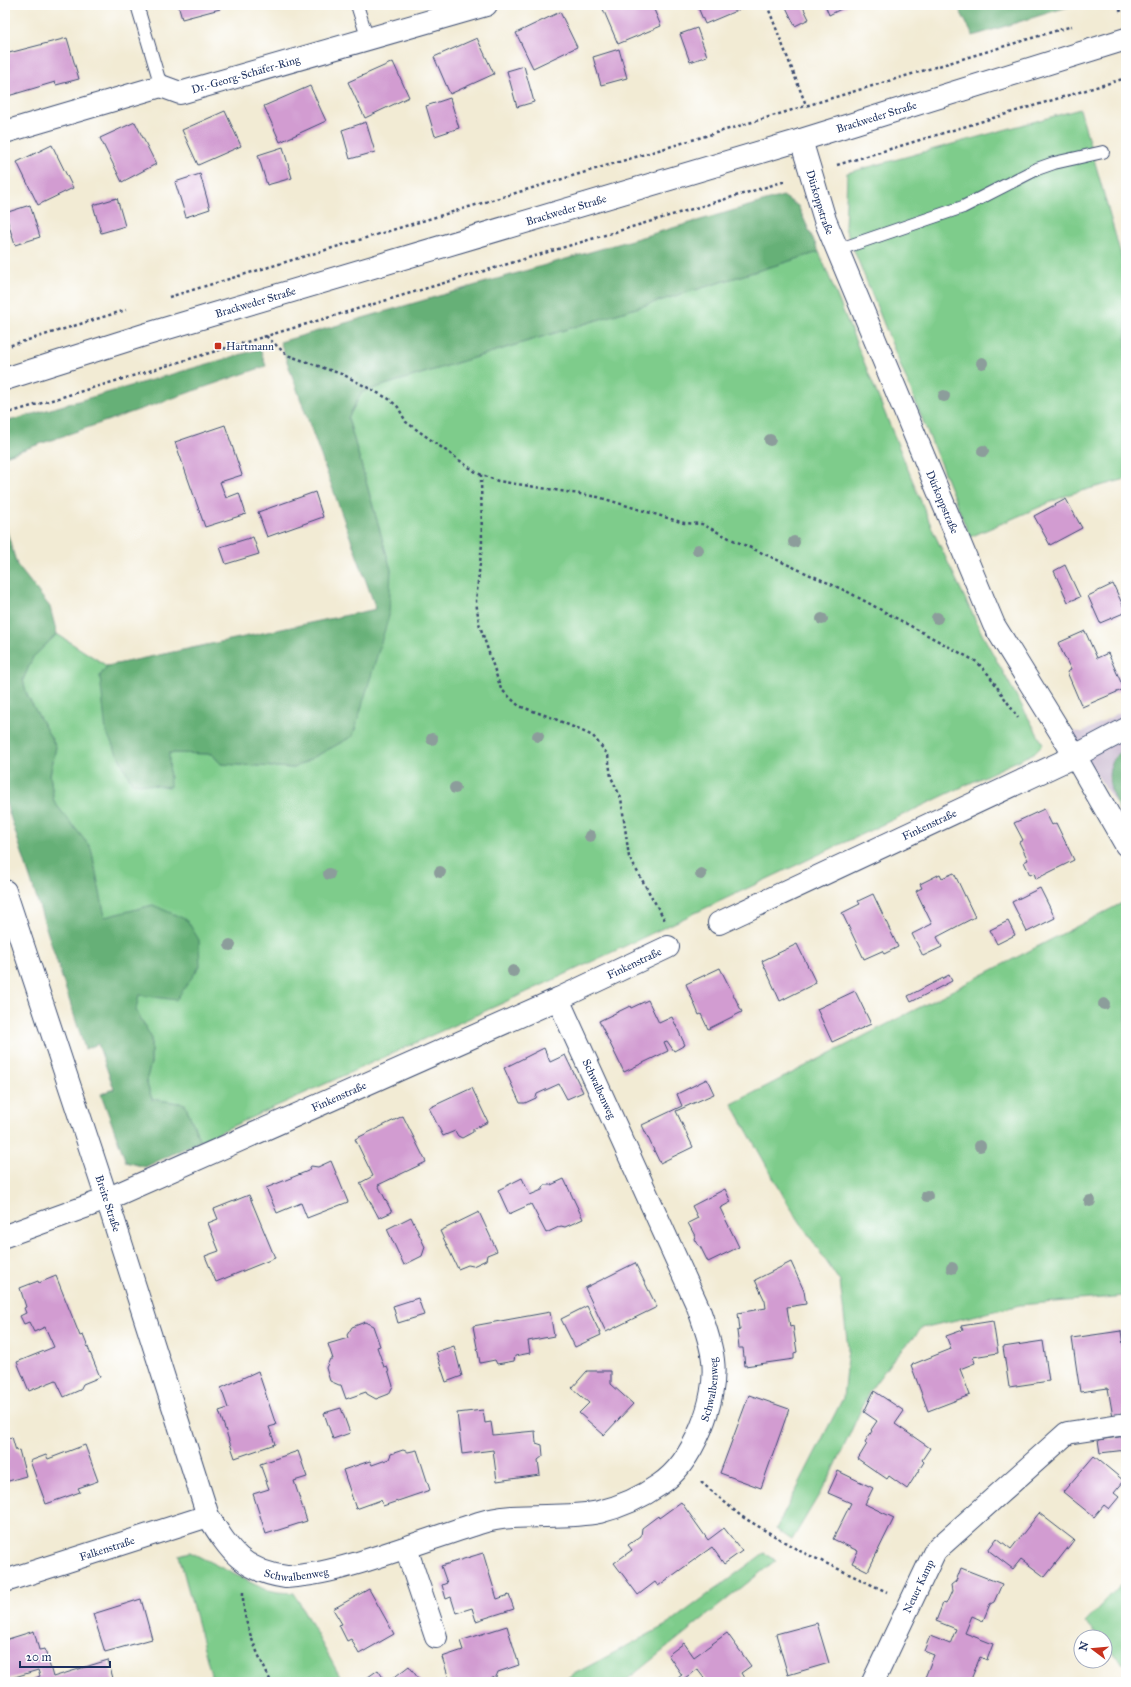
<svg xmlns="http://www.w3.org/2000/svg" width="1131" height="1687" font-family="'IM FELL Great Primer',serif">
	<rect width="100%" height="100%" fill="#fff"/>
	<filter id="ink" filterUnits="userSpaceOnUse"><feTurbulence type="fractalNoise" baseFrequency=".025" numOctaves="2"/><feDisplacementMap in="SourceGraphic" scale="8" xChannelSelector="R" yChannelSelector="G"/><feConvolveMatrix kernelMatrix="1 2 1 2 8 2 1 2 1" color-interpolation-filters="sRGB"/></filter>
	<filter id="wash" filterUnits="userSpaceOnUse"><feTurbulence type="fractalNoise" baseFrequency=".012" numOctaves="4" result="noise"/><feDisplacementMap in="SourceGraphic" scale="16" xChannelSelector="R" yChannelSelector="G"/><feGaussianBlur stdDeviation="0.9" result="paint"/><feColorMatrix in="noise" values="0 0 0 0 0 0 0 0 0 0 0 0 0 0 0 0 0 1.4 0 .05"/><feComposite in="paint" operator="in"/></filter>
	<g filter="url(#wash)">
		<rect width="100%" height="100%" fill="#f2ebd4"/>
		<path fill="#cdbed3" d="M1126,709V745L1115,758L1108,778L1115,803L1068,731L1083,732Z"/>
		<g fill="#7ecc8b" stroke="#4c7e74">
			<path d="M1080,109L1126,273V479L1070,494L970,537L845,228L847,173Z"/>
			<path d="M819,252L934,533L982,634L1043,744L1034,753L551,981L200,1141L185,1104L152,1099L146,1081L151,1063V1037L135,1010L153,905L105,918L91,848L54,802L50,775L56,747L27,695L23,680L33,657L57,634L107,666L100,676L169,753L212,754L221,764L294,768L353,736L391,570L348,418L362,392Z"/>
			<path d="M1126,901V1296L1020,1305L922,1328L891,1362L869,1392L832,1473L792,1540L776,1529L843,1398L848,1348L840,1282L788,1204L732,1104Z"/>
			<path d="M190,1552L264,1589L278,1592L294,1593L343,1682H213L179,1555Z"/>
			<path d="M764,1553L776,1560L624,1682H559L668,1624Z"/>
			<path d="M1126,1579V1666L1105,1644V1637H1099L1085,1622Z"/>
		</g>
		<g fill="#66b077" stroke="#40706a">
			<path d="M957,5H1074L973,36Z"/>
			<path d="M783,196L798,206L819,252L362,392L348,418L391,570L389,616L353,736L294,768L221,764L212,754L169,753L170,787L132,783L106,732L100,676L107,666L376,609L280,342Z"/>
			<path d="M260,349L266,366L5,456V422Z"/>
			<path d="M5,525L17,565L50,607L57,634L33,657L23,680L27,695L56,747L50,775L54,802L91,848L105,917L153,905L187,920L199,940L200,966L176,1000L139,995L136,1010L151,1037V1063L146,1081L152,1099L185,1104L200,1141L145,1167L126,1162L101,1094L114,1089L98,1044L85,1049L5,800Z"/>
			<path d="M1126,745V822C1115,803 1101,778 1115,757C1118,753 1123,749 1126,745Z"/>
		</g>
		<g id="blocks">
			<g fill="#d29cd1">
				<path d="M178,5H219L220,9L182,19Z"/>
				<path d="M611,5H652L661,26L618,44L603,9Z"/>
				<path d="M697,5H750L705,24Z"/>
				<path d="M785,5H802L809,19L795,26Z"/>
				<path d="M825,5H849L829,15Z"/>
				<path d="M560,12L577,47L533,68L516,33Z"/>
				<path d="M697,28L707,56L690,62L680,34Z"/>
				<path d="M67,38L79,79L56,85L55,82L8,96L5,87V54Z"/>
				<path d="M477,38L494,74L450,94L434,57Z"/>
				<path d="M619,49L627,78L601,85L593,57Z"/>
				<path d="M393,62L409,97L365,118L348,82Z"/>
				<path d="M524,66L534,102L517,107L507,71Z"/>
				<path d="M310,86L326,121L280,142L264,106Z"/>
				<path d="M450,98L459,128L435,136L426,106Z"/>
				<path d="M225,111L241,146L198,165L182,130Z"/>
				<path d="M135,122L156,164L122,182L100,138Z"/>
				<path d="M366,122L375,152L350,159L342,130Z"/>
				<path d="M52,145L73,188L38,205L17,162Z"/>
				<path d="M283,147L292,178L267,185L258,155Z"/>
				<path d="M200,174L210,209L186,217L175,182Z"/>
				<path d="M117,198L125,226L101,233L93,205Z"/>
				<path d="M30,205L40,237L15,245L5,213Z"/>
				<path d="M225,425L242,475L220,482L226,498L239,493L246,514L205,527L175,442Z"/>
				<path d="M315,492L323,517L267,537L258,512Z"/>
				<path d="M1066,499L1082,528L1050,545L1034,516Z"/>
				<path d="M253,537L259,554L226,564L220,547Z"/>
				<path d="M1065,565L1080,597L1068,602L1054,571Z"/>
				<path d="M1113,584L1126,612L1100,623L1088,596Z"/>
				<path d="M1085,631L1097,658L1108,653L1124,689L1082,707L1067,672L1071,670L1058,643Z"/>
				<path d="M1044,809L1052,825L1056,823L1074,860L1036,879L1034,873L1030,875L1024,862L1028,860L1019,842L1023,840L1014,823Z"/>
				<path d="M954,873L975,917L937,937L942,947L923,956L912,934L932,924L916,891L922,888L920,884L940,874L942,878Z"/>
				<path d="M1040,888L1055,918L1027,932L1012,902Z"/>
				<path d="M873,894L898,947L884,954L882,951L864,959L842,913L860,904L858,901Z"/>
				<path d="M1008,921L1015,935L997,944L990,930Z"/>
				<path d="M797,944L816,983L780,1001L762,961Z"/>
				<path d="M720,968L742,1012L708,1029L701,1014L699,1015L686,984Z"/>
				<path d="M949,975L952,981L911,1002L908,996Z"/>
				<path d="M855,991L871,1024L832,1042L817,1009Z"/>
				<path d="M648,1000L659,1023L672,1017L685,1045L674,1051L667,1041L664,1042L668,1051L624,1072L599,1021L630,1006L631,1008Z"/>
				<path d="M544,1048L550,1062L565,1055L583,1092L567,1099L559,1084L537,1094L536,1098L525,1103H520L504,1068Z"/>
				<path d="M707,1079L714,1094L676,1111L693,1147L660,1163L642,1125L682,1106L677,1094Z"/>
				<path d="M472,1088L488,1122L473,1129V1132L462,1138L458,1136L455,1131L443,1136L429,1108Z"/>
				<path d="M403,1116L426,1162L378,1185L392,1212L379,1218L360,1183L373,1176L355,1139Z"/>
				<path d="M331,1161L348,1202L307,1218L301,1203L277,1213L266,1188L308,1171L311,1166L318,1167Z"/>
				<path d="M522,1178L530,1195L542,1190L545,1185H551L564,1179L583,1219L565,1227L561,1226L546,1233L531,1204L509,1214L498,1190Z"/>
				<path d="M725,1189L731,1202L720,1208L739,1247L708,1262L700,1246L697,1244L694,1239L695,1236L688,1223L698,1218L692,1206Z"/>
				<path d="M249,1195L275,1258L216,1282L205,1256L219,1251L208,1223L218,1219L214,1209Z"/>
				<path d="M479,1212L497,1251L487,1255L486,1260L473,1266L468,1265L458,1269L440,1231Z"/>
				<path d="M411,1217L425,1247L422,1256L404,1265L387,1229Z"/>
				<path d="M791,1262L804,1291L806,1304L787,1307L790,1327L793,1326L797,1352L794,1353V1359L745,1366L743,1348H739L737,1331L740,1330L738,1313L766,1308L765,1301L755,1280Z"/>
				<path d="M635,1263L657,1307L606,1332L585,1288Z"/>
				<path d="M56,1276L80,1336L83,1335L100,1377L83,1384L80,1390L64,1397L56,1380L29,1391L17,1362L54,1347L45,1327L34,1332L29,1322L24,1324L20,1316L26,1313L24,1308L26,1307L20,1288L38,1281L39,1283Z"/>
				<path d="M418,1298L424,1315L398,1323L393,1306Z"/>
				<path d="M587,1306L601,1335L575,1347L561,1319Z"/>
				<path d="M550,1312L554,1336L528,1341L530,1353L515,1356L514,1361L497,1364L495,1360L480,1363L473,1326Z"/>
				<path d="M993,1321L998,1353L973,1357L975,1363L960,1369L970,1395L928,1411L911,1365L951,1349L946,1336L963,1330L961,1326Z"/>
				<path d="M365,1322L373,1326L380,1346L377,1347L384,1367L387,1366L393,1386L389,1394L376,1399L367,1394L366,1392L346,1399L341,1385H339L330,1381L326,1368L330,1359H333L328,1344L348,1338L347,1335L352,1327Z"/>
				<path d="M1121,1331L1126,1364V1415L1113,1417L1108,1388L1080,1392L1072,1338Z"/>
				<path d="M1043,1341L1049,1381L1009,1387L1003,1347Z"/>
				<path d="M454,1346L462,1376L446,1382L436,1352Z"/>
				<path d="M258,1371L276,1425L269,1427L275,1444L235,1458L219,1411L228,1408L221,1388Z"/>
				<path d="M587,1371H611V1384L633,1404L604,1435L579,1413L589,1403L572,1388Z"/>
				<path d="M874,1391L904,1411L895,1424L930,1448L922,1460L924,1462L907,1489L889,1476L887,1479L858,1459L867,1444L865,1442L872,1431L871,1430L877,1421L864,1412Z"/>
				<path d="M749,1395L789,1409L761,1488L720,1473Z"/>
				<path d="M341,1408L350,1433L333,1439L324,1413Z"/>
				<path d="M483,1410L485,1423L491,1422L493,1435L535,1431L536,1443L542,1445L543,1456L538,1460L540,1475L497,1481L493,1450L462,1454L457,1413Z"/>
				<path d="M1126,1436V1450L1100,1453L1098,1440Z"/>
				<path d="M12,1437L16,1451L19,1450L26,1476L5,1482V1439Z"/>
				<path d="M85,1445L98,1481L78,1488L80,1492L46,1504L30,1461L46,1455L48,1459Z"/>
				<path d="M403,1450L408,1452L417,1450L430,1490L383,1506L381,1500L356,1509L343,1470L370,1461L372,1465L389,1459L391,1454Z"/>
				<path d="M298,1451L307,1477L294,1481L307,1521L266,1534L253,1494L269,1489L260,1464Z"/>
				<path d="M1094,1456L1124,1481L1114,1493L1119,1497L1109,1509L1104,1505L1094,1517L1063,1492Z"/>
				<path d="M838,1471L873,1488L865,1504L894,1518L868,1571L852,1563L858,1551L833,1539L851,1503L828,1493Z"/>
				<path d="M681,1502L708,1540L724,1528L742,1551L724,1564L712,1547L658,1586L655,1582L638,1595L614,1563L632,1550L628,1545L641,1536L642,1528L658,1516L659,1518Z"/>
				<path d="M1039,1513L1074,1540L1045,1577L1021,1559L1013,1569L988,1550L997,1538L1011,1549Z"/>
				<path d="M483,1553L497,1599L509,1595L514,1609L476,1621L472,1608L456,1613L451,1597L446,1599L442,1585L447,1583L441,1566Z"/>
				<path d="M961,1568L1002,1584L994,1602L990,1604L983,1621L972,1616L965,1633L993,1644L987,1660L980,1657L970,1682H928L924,1680L934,1655L924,1651L930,1636L950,1644L956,1629L936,1621L943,1603L946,1604L952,1591L951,1585L956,1581Z"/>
				<path d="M369,1589L394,1634L359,1654L351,1639L347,1641L339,1625L342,1624L333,1609Z"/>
				<path d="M141,1599L152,1639L105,1652L93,1614Z"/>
				<path d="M817,1623L829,1663L788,1675L776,1634Z"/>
				<path d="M507,1626L519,1665L498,1672L496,1677L479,1682H450L442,1657L463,1650L460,1641Z"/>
				<path d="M34,1631L39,1650L45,1649L53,1677L108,1660L114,1682H34L33,1679L40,1676L38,1670L5,1680V1640Z"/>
				<path d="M727,1633L751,1666L741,1673L744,1678L738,1682H707L697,1669L685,1678L688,1682H672L682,1675L668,1655L684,1643L694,1657Z"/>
				<path d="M409,1666L421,1682H388Z"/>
				<path d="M378,1670L386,1682H361Z"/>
			</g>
		</g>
	</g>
	<g filter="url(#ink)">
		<use href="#blocks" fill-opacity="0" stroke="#3b4b70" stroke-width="1"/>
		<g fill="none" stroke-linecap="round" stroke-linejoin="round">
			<defs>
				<g id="service">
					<path d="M137,5L161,86"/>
					<path d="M357,5L368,40"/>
					<path d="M837,250L963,207L1037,169L1054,163L1103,152"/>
				</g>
				<g id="minor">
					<path id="s1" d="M5,132L161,86L180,93L486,5"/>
					<path id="s2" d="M801,140L825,220L994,625L1075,756L1126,845"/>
					<path id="s3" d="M5,891L107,1199L208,1516C230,1551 243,1571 286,1577C292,1577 298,1576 304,1575C324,1573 341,1568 361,1562C400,1550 439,1536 479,1523C518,1511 560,1520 599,1512C619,1507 642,1497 659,1485C693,1463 718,1400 713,1360C711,1342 704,1324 698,1307L558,999"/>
					<path id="s4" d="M719,923L1075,756L1126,729"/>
					<path id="s5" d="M5,1236L107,1199L558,999L668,947"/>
					<path d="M406,1548L436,1637"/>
					<path id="s6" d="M5,1581L208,1516"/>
					<path id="s7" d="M873,1682L935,1551L1067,1433L1126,1424"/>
				</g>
				<g id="tertiary">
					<path id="s8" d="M5,379L144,335L801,140L1126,39"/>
				</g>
			</defs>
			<use href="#service" stroke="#3b4b70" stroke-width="14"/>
			<use href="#minor" stroke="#3b4b70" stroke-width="24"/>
			<use href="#tertiary" stroke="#3b4b70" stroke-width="24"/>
			<g stroke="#3b4b70" stroke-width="2.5" stroke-dasharray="3 3" stroke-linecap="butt">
				<path d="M767,5L806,105"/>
				<path d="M1119,11L1126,9"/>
				<path d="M837,165L1126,78"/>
				<path d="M169,297L1072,26"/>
				<path d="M266,336L287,355L344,375L389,399L398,407L406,422L477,473L498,481L598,497L684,523L702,524L729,538L848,592L977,662L989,675L1018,718"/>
				<path d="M5,347L126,310"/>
				<path d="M5,414L786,181"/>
				<path d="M481,474L482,544L476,601L479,623L501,689L519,706L553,718L593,736L608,755L611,777L621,798L629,857L666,922"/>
				<path d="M701,1482L741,1516L798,1550L887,1592"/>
				<path d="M243,1592C242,1624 258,1654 271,1682"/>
			</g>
			<use href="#service" stroke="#fff" stroke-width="12"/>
			<use href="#minor" stroke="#fff" stroke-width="22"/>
			<use href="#tertiary" stroke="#fff" stroke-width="22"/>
		</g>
		<g fill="#8c9d9b">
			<circle cx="982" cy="363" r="6"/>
			<circle cx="944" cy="396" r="6"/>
			<circle cx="770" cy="440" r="6"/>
			<circle cx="983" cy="451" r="6"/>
			<circle cx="794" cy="542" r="6"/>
			<circle cx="698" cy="550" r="6"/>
			<circle cx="937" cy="618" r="6"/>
			<circle cx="822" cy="619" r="6"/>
			<circle cx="538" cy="736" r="6"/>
			<circle cx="432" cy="739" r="6"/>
			<circle cx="455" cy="788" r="6"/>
			<circle cx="590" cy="836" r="6"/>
			<circle cx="440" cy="872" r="6"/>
			<circle cx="329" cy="874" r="6"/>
			<circle cx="701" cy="874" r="6"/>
			<circle cx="230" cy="945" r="6"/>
			<circle cx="513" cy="971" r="6"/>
			<circle cx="1104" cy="1004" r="6"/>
			<circle cx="980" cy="1146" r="6"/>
			<circle cx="927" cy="1196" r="6"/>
			<circle cx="1090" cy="1201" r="6"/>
			<circle cx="952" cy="1268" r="6"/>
		</g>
	</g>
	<rect fill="#c8321e" stroke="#fff" stroke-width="1.5" x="214" y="342" width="8" height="8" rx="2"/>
	<g text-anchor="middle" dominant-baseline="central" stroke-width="3" stroke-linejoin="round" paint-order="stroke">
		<g font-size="11" fill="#1b2f5e" stroke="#fff">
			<text stroke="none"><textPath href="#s1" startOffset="251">Dr.-Georg-Schäfer-Ring</textPath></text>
			<text stroke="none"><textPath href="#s8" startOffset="910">Brackweder Straße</textPath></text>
			<text stroke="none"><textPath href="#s2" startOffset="65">Dürkoppstraße</textPath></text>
			<text stroke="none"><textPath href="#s8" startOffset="586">Brackweder Straße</textPath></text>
			<text stroke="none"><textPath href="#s8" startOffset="262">Brackweder Straße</textPath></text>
			<text stroke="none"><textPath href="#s2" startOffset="389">Dürkoppstraße</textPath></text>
			<text stroke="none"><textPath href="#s4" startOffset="232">Finkenstraße</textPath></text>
			<text stroke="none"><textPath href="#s5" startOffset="686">Finkenstraße</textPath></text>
			<text transform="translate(599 1089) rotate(65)">Schwalbenweg</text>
			<text stroke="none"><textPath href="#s5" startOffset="362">Finkenstraße</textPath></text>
			<text stroke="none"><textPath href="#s3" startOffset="329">Breite Straße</textPath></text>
			<text stroke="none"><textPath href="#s3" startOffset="1260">Schwalbenweg</textPath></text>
			<text stroke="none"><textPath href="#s6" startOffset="107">Falkenstraße</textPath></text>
			<text stroke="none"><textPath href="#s3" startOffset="771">Schwalbenweg</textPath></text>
			<text stroke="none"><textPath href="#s7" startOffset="106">Neuer Kamp</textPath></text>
		</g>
		<g font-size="11" fill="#1b2f5e" stroke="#fff" text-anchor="start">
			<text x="226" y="346">Hartmann</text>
		</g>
	</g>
	<rect width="1131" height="1687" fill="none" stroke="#fff" stroke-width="20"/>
	<g transform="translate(1093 1649) rotate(286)"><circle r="19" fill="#ffffff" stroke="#a4acbf"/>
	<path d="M0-3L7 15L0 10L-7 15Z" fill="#c8321e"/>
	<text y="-6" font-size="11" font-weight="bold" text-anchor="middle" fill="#1b2f5e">N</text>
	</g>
	<path d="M20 1661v6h90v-6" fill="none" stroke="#1b2f5e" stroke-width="2"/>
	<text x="26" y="1661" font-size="12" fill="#1b2f5e" stroke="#ffffff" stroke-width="3" paint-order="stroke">20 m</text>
</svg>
